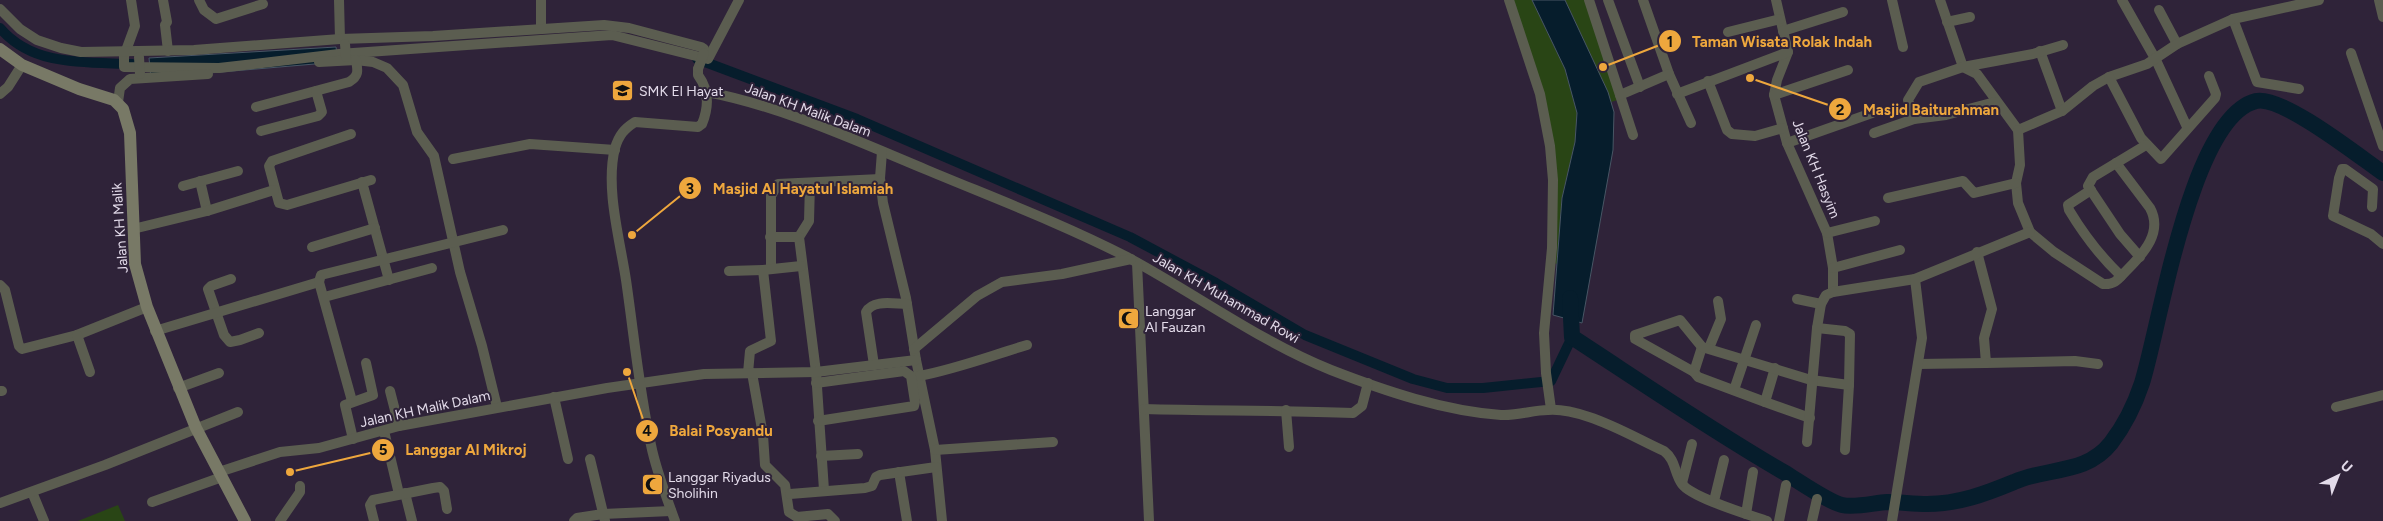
<svg xmlns="http://www.w3.org/2000/svg" width="2383" height="521" font-family="Figtree,sans-serif">
	<rect width="100%" height="100%" fill="#2f2339"/>
	<g fill="#294515">
		<path d="M1510,0H1532L1565,69L1577,113L1575,142L1562,198L1557,264L1554,263L1547,113Z"/>
		<path d="M1565,0H1586L1621,99L1611,102Z"/>
		<path d="M118,505L125,521H78Z"/>
	</g>
	<g fill="#061d2c" stroke="#485665">
		<path d="M1532,0H1565L1608,92L1614,112L1613,150L1582,323L1553,315L1562,198L1575,142L1577,113L1565,69Z"/>
		<path d="M336,47L338,62L151,78L149,58Z"/>
	</g>
	<g fill="none" stroke-linecap="round" stroke-linejoin="round">
		<g stroke="#061d2c" stroke-width="10">
			<path d="M0,28C33,67 86,62 132,64"/>
			<path d="M697,59L857,119L1130,237L1216,283L1305,335L1413,379L1447,388H1483L1551,381L1572,337"/>
		</g>
		<path stroke="#061d2c" stroke-width="16" d="M1570,298L1572,337C1644,384 1714,432 1787,474C1800,482 1829,502 1842,505C1854,508 1874,503 1887,502C1900,502 1913,504 1927,504C1958,504 1985,494 2014,482C2047,467 2086,475 2111,443C2124,426 2135,404 2142,383C2160,326 2191,117 2256,101C2282,95 2360,157 2383,173"/>
		<g stroke="#5b5d50" stroke-width="10">
			<path d="M131,0L135,26L124,56V67L219,68L339,54L612,35L708,59L739,0"/>
			<path d="M163,0L167,22L165,25L168,51"/>
			<path d="M199,0L204,10L216,19L263,4"/>
			<path d="M339,0L340,39"/>
			<path d="M541,0V28"/>
			<path d="M1509,0L1540,94L1550,146L1553,180L1552,248L1544,333L1546,373L1551,409"/>
			<path d="M1589,0L1633,135"/>
			<path d="M1608,0L1640,87"/>
			<path d="M1643,0L1669,74L1691,123"/>
			<path d="M1776,0L1788,52L1777,80L1774,95L1787,143L1827,233L1833,268V292"/>
			<path d="M1892,0L1903,47"/>
			<path d="M1940,0L1963,67"/>
			<path d="M2122,0L2156,60L2187,127"/>
			<path d="M2379,0L2383,17"/>
			<path d="M0,9L20,29L37,40L61,48L81,52L194,50L340,39L433,36L604,25L629,28L701,47L704,49V53"/>
			<path d="M2159,10L2177,44"/>
			<path d="M2233,19L2257,82L2299,89"/>
			<path d="M1947,22L1970,17"/>
			<path d="M1783,31L1843,12"/>
			<path d="M1728,32L1780,19"/>
			<path d="M2040,51L2062,111"/>
			<path d="M2351,53L2383,146"/>
			<path d="M319,62L356,60L373,62L387,68L403,85L417,132L434,156L460,272L482,346L497,407"/>
			<path d="M1963,67L1977,74L2018,130L2062,111L2093,86L2109,77L2147,64L2177,44L2233,19L2319,0"/>
			<path d="M2109,77L2141,138L2161,159L2215,98L2216,94L2209,76"/>
			<path d="M1708,81L1727,130L1732,134L1755,136L1783,128"/>
			<path d="M707,92C781,106 857,141 927,170C994,198 1063,224 1127,257C1196,294 1259,341 1331,370C1385,391 1444,411 1501,415C1517,416 1533,410 1548,410C1560,409 1577,413 1589,417C1614,425 1640,440 1664,451C1676,460 1674,473 1682,484C1692,498 1750,515 1767,521"/>
			<path d="M0,94L8,87L22,65"/>
			<path d="M1677,94L1788,52"/>
			<path d="M1620,95L1669,74"/>
			<path d="M1774,95L1848,70"/>
			<path d="M118,102L120,88L130,79L208,74"/>
			<path d="M256,107L349,82C359,76 358,71 356,60"/>
			<path d="M1914,119L1908,100L1919,82L1963,67L2033,54L2063,45"/>
			<path d="M2018,130L2020,165L2016,183L2018,203L2030,232L2054,252L2103,284C2116,285 2119,278 2128,269C2144,253 2163,232 2150,208L2116,163"/>
			<path d="M261,131L318,116L322,112L316,91"/>
			<path d="M1874,133L1914,119L1946,115L1995,102"/>
			<path d="M351,134L272,161L269,166L279,203L287,205L371,180"/>
			<path d="M1787,143L1872,113"/>
			<path d="M882,152L880,178L883,203L906,298L916,360L935,450L942,521"/>
			<path d="M453,159L530,144L615,150"/>
			<path d="M200,181L207,211"/>
			<path d="M362,182L389,280"/>
			<path d="M810,183L809,221L799,237L816,372L824,490"/>
			<path d="M183,186L238,171"/>
			<path d="M2091,190L2068,205L2069,210C2084,235 2100,256 2121,276"/>
			<path d="M1888,198L1963,181L1974,193L2016,183"/>
			<path d="M2372,207L2373,189L2345,169H2342L2339,178L2333,216L2371,234L2383,244"/>
			<path d="M133,229L207,211L274,190"/>
			<path d="M1827,233L1875,221"/>
			<path d="M770,237H799"/>
			<path d="M312,247L375,228"/>
			<path d="M1977,252L1992,309L1984,338L1986,363L2075,361L2098,364"/>
			<path d="M2140,257L2120,234L2088,186L2093,177L2146,145"/>
			<path d="M1137,263L1149,521"/>
			<path d="M1833,268L1900,250"/>
			<path d="M771,269V196L778,184L880,179"/>
			<path d="M729,271L763,270"/>
			<path d="M231,279L211,286L208,289L224,335L230,342L240,340L259,333"/>
			<path d="M0,285L5,290L19,346L22,349L77,335L147,307"/>
			<path d="M328,296L432,268"/>
			<path d="M1797,299L1821,304"/>
			<path d="M1817,328L1845,331L1850,334L1849,385L1845,450"/>
			<path d="M155,331L319,282"/>
			<path d="M77,335L90,372"/>
			<path d="M1702,347L1694,372L1698,377L1765,402"/>
			<path d="M1709,348L1721,319L1718,301"/>
			<path d="M914,349L977,296L1002,282L1062,274L1131,259"/>
			<path d="M1918,364L1986,363"/>
			<path d="M874,365L866,312C873,299 894,304 907,304"/>
			<path d="M1775,368L1765,402L1810,418"/>
			<path d="M1694,372L1635,339V335L1680,320L1702,347L1811,380L1849,385"/>
			<path d="M748,373L750,351L771,341L763,270L801,266"/>
			<path d="M752,373L763,435L765,465L785,485L789,512L797,517L828,514L835,521"/>
			<path d="M919,376C956,369 990,356 1027,345"/>
			<path d="M816,383L904,371L911,376L915,402L914,406L818,421"/>
			<path d="M178,388L219,373"/>
			<path d="M1734,390L1756,325"/>
			<path d="M0,391H2"/>
			<path d="M390,391L399,426"/>
			<path d="M554,397L568,459"/>
			<path d="M352,401L319,282L321,275L503,230"/>
			<path d="M2336,407L2383,395"/>
			<path d="M1144,409C1214,411 1283,410 1353,413L1362,406L1368,383"/>
			<path d="M1286,410L1289,447"/>
			<path d="M384,431L399,494"/>
			<path d="M353,439L345,405L373,395L366,363"/>
			<path d="M1807,442L1817,328L1821,304L1826,295L1833,292L1915,279L2030,232"/>
			<path d="M935,450L1053,442"/>
			<path d="M821,456L858,454"/>
			<path d="M590,459L605,521"/>
			<path d="M219,472L280,452L319,448L399,426L607,388L704,374L816,372L916,360"/>
			<path d="M899,472L907,521"/>
			<path d="M1682,483L1692,444"/>
			<path d="M32,492L44,521"/>
			<path d="M405,493L412,521"/>
			<path d="M790,494L865,488L872,486L876,477L880,475L936,467"/>
			<path d="M1714,501L1724,460"/>
			<path d="M152,502L222,477"/>
			<path d="M0,503L105,465L238,412"/>
			<path d="M1746,514L1753,472"/>
			<path d="M280,521L300,492V486"/>
			<path d="M374,521L370,505L373,500L433,488L440,487L444,491L447,509"/>
			<path d="M574,521L577,518L603,514L671,511"/>
			<path d="M675,521C666,496 656,470 651,445C639,390 634,335 626,280C620,240 605,188 615,148C619,135 624,129 635,122L698,127L702,124C709,107 709,90 698,75V69"/>
			<path d="M1779,521L1786,485"/>
			<path d="M1812,521L1817,499"/>
			<path d="M1892,521L1922,338L1915,279"/>
		</g>
		<path stroke="#787966" stroke-width="12" d="M0,49L22,65L79,89L114,100L123,109L130,133L135,264L147,307L196,428L245,521"/>
		<g stroke="#5b5d50" stroke-width="10">
			<path d="M345,44L346,57"/>
			<path d="M139,57L140,74"/>
			<path d="M698,69L704,53"/>
		</g>
	</g>
	<defs>
		<symbol id="school-square" viewBox="-11 -11 22 22"><rect x="-9" y="-9" width="18" height="18" rx="4" fill="#eea73d" stroke="#2f2339"/><path d="M0-5L7-2L0 1L-7-2ZM-4 1L0 2.5L4 1V4Q0 6-4 4Z" fill="#111"/></symbol>
		<symbol id="mosque-square" viewBox="-11 -11 22 22"><rect x="-9" y="-9" width="18" height="18" rx="4" fill="#eea73d" stroke="#2f2339"/><path d="M3.5-4.9A6 6 0 1 0 3.5 4.9A5 5 0 1 1 3.5-4.9Z" fill="#111"/></symbol>
	</defs>
	<g fill-rule="evenodd">
		<use href="#school-square" x="610" y="78" width="25" height="25"/>
		<use href="#mosque-square" x="1116" y="306" width="25" height="25"/>
		<use href="#mosque-square" x="640" y="472" width="25" height="25"/>
	</g>
	<g text-anchor="middle" dominant-baseline="central" stroke-width="4" stroke-linejoin="round" paint-order="stroke">
		<g font-size="14" fill="#e3dbea" stroke="#2f2339" text-anchor="start">
			<text x="639" y="91">SMK El Hayat</text>
			<text x="1145" y="311">Langgar<tspan x="1145" dy="16">Al Fauzan</tspan></text>
			<text x="668" y="477">Langgar Riyadus<tspan x="668" dy="16">Sholihin</tspan></text>
		</g>
		<g font-size="14" fill="#e3dbea" stroke="#2f2339">
			<text transform="translate(808 110) rotate(20)">Jalan KH Malik Dalam</text>
			<text transform="translate(1816 169) rotate(68)">Jalan KH Hasyim</text>
			<text transform="translate(120 228) rotate(-94)">Jalan KH Malik</text>
			<text transform="translate(1226 298) rotate(30)">Jalan KH Muhammad Rowi</text>
			<text transform="translate(425 409) rotate(-12)">Jalan KH Malik Dalam</text>
		</g>
	</g>
	<path fill="none" stroke="#eea73d" stroke-width="2" d="M1603 67L1670 41M1750 78L1840 109M632 235L690 188M627 372L647 431M290 472L383 450"/>
	<g fill="#eea73d" stroke="#2f2339" stroke-width="2">
		<circle cx="1603" cy="67" r="5"/>
		<circle cx="1750" cy="78" r="5"/>
		<circle cx="632" cy="235" r="5"/>
		<circle cx="627" cy="372" r="5"/>
		<circle cx="290" cy="472" r="5"/>
		<circle cx="1670" cy="41" r="12"/>
		<circle cx="1840" cy="109" r="12"/>
		<circle cx="690" cy="188" r="12"/>
		<circle cx="647" cy="431" r="12"/>
		<circle cx="383" cy="450" r="12"/>
	</g>
	<g font-size="15" text-anchor="middle" font-weight="bold" fill="#111">
		<text x="1670" y="47">1</text>
		<text x="1840" y="115">2</text>
		<text x="690" y="194">3</text>
		<text x="647" y="436">4</text>
		<text x="383" y="455">5</text>
	</g>
	<g font-size="15" text-anchor="middle" font-weight="bold" fill="#eea73d" stroke="#2f2339" stroke-width="4" stroke-linejoin="round" paint-order="stroke">
		<text x="1782" y="47">Taman Wisata Rolak Indah</text>
		<text x="1931" y="115">Masjid Baiturahman</text>
		<text x="803" y="194">Masjid Al Hayatul Islamiah</text>
		<text x="721" y="436">Balai Posyandu</text>
		<text x="466" y="455">Langgar Al Mikroj</text>
	</g>
	<g transform="translate(2338 476) rotate(43)" stroke="#2f2339" stroke-width="4" paint-order="stroke">
	<path d="M0-4L9 19L0 12L-9 19Z" fill="#e3dbea"/>
	<text y="-8" font-size="14" font-weight="bold" text-anchor="middle" fill="#e3dbea">U</text>
	</g>
</svg>
